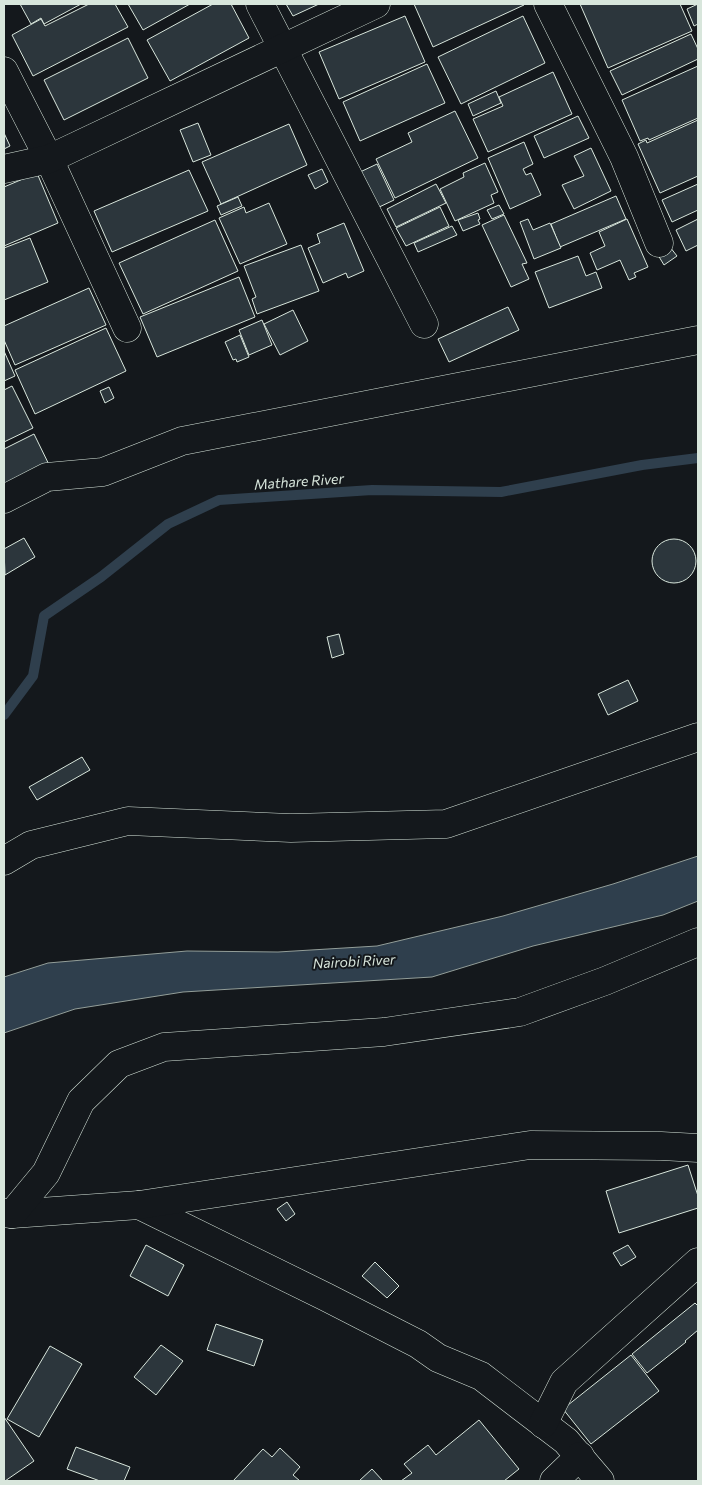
<svg xmlns="http://www.w3.org/2000/svg" width="702" height="1485" font-family="Commissioner,sans-serif">
	<rect width="100%" height="100%" fill="#14181c"/>
	<path fill="#2f3f4d" stroke="#939e99" d="M698,856V901L663,915L533,946L432,977L183,992L75,1009L4,1033V977L48,963L187,951L278,952L377,946L503,916L613,884Z"/>
	<g fill="none" stroke-linecap="round" stroke-linejoin="round">
		<path stroke="#2f3f4d" stroke-width="10" d="M4,715L33,676L44,616L101,577L168,524L219,500L372,490L501,492L642,465L698,458"/>
	</g>
	<g fill="#2c363c" stroke="#d8e6dc">
		<path d="M20,4H81L44,24L41,18L31,24Z"/>
		<path d="M89,4H115L128,27L33,76L12,35L41,19L45,26Z"/>
		<path d="M128,4H190L143,30Z"/>
		<path d="M213,4H231L249,38L170,81L147,40Z"/>
		<path d="M286,4H319L293,16Z"/>
		<path d="M414,4H524V5L433,47Z"/>
		<path d="M580,4H680L692,31L608,68Z"/>
		<path d="M698,4V24L694,26L687,9Z"/>
		<path d="M405,16L425,62L339,99L319,52Z"/>
		<path d="M523,16L545,63L461,104L438,57Z"/>
		<path d="M691,34L698,49V59L622,95L610,71Z"/>
		<path d="M128,38L148,78L64,120L44,80Z"/>
		<path d="M427,64L445,103L360,141L343,102Z"/>
		<path d="M698,66V118L649,140L648,138L640,141L622,100Z"/>
		<path d="M553,72L572,114L488,152L473,119L503,106L499,97Z"/>
		<path d="M496,91L501,103L473,116L468,104Z"/>
		<path d="M455,111L478,158L395,198L376,159L412,142L408,133Z"/>
		<path d="M578,116L589,138L544,158L534,136Z"/>
		<path d="M698,120V176L660,193L638,144L646,140L647,143Z"/>
		<path d="M198,123L211,155L193,162L180,130Z"/>
		<path d="M289,124L307,165L221,204L202,162Z"/>
		<path d="M4,133L10,146L4,149Z"/>
		<path d="M524,142L533,164L523,169L526,175L531,173L541,195L510,209L488,158Z"/>
		<path d="M591,148L611,191L574,209L562,185L584,176L574,156Z"/>
		<path d="M485,163L498,192L491,195L494,203L455,221L440,189L464,177L463,173Z"/>
		<path d="M377,164L394,200L375,209L358,173Z"/>
		<path d="M322,169L328,182L315,189L308,175Z"/>
		<path d="M189,170L208,211L112,252L94,211Z"/>
		<path d="M37,173L58,223L4,246V187Z"/>
		<path d="M436,184L446,203L396,227L387,209Z"/>
		<path d="M698,184V210L672,222L662,200Z"/>
		<path d="M616,196L626,219L560,247L551,224Z"/>
		<path d="M238,197L242,206L221,215L217,206Z"/>
		<path d="M269,203L287,244L240,264L219,218L244,207L246,213Z"/>
		<path d="M499,205L504,214L492,219L487,210Z"/>
		<path d="M440,207L449,226L406,246L396,228Z"/>
		<path d="M478,213L480,219L478,220L480,224L463,231L458,220Z"/>
		<path d="M504,215L527,263L522,264L529,279L511,287L482,225Z"/>
		<path d="M528,219L533,230L550,223L561,248L534,259L520,222Z"/>
		<path d="M627,219L648,267L634,273L636,277L629,280L620,260L597,270L590,253L605,246L599,232Z"/>
		<path d="M698,219V245L686,251L676,230Z"/>
		<path d="M215,220L238,271L143,314L119,263Z"/>
		<path d="M344,223L364,271L348,278L346,273L323,283L308,248L320,243L317,234Z"/>
		<path d="M452,226L457,235L418,252L414,243Z"/>
		<path d="M30,238L48,282L4,300V248Z"/>
		<path d="M301,245L319,291L257,314L252,299L256,297L244,266Z"/>
		<path d="M670,247L677,256L664,265L658,255Z"/>
		<path d="M578,256L586,276L596,272L602,288L549,308L535,272Z"/>
		<path d="M239,277L255,317L157,357L140,317Z"/>
		<path d="M89,288L106,325L15,365L4,340V326Z"/>
		<path d="M508,307L519,330L449,362L438,339Z"/>
		<path d="M293,310L308,341L280,355L264,324Z"/>
		<path d="M262,320L272,345L249,355L239,330Z"/>
		<path d="M106,328L126,371L35,414L15,370Z"/>
		<path d="M240,335L249,357L237,362L236,359L233,360L225,342Z"/>
		<path d="M4,351L15,376L4,381Z"/>
		<path d="M12,386L33,428L4,442V390Z"/>
		<path d="M109,387L114,398L105,403L100,391Z"/>
		<path d="M34,434L57,481L4,506V449Z"/>
		<path d="M24,538L35,557L5,575L4,549Z"/>
		<circle cx="674" cy="561" r="22"/>
		<path d="M339,634L344,654L332,658L327,637Z"/>
		<path d="M628,680L638,701L608,715L598,694Z"/>
		<path d="M82,757L90,770L37,800L29,787Z"/>
		<path d="M688,1165L698,1196V1208L619,1233L606,1191Z"/>
		<path d="M287,1202L295,1214L286,1221L277,1209Z"/>
		<path d="M146,1245L184,1265L168,1296L130,1276Z"/>
		<path d="M628,1245L636,1257L621,1266L613,1253Z"/>
		<path d="M375,1262L399,1286L387,1298L362,1276Z"/>
		<path d="M695,1303L698,1306V1330L685,1341L686,1342L647,1373L632,1354Z"/>
		<path d="M216,1324L263,1340L254,1366L207,1350Z"/>
		<path d="M161,1345L183,1361L156,1395L134,1377Z"/>
		<path d="M50,1346L82,1364L39,1437L7,1419Z"/>
		<path d="M631,1355L659,1391L591,1444L563,1409Z"/>
		<path d="M4,1417L34,1461L5,1481H4Z"/>
		<path d="M479,1420L519,1469L504,1481H401L412,1473L404,1464L428,1445L436,1455Z"/>
		<path d="M76,1447L130,1467L124,1481H100L67,1469Z"/>
		<path d="M280,1448L300,1467L293,1475L300,1481H233L263,1449L272,1457Z"/>
		<path d="M372,1469L383,1481H359Z"/>
	</g>
	<g fill="none" stroke-linecap="round" stroke-linejoin="round">
		<defs>
			<g id="minor">
				<path d="M260,4L424,324"/>
				<path d="M548,4L624,157L659,243"/>
				<path d="M4,71L49,159L127,328"/>
				<path d="M4,169L49,159L376,4"/>
				<path d="M4,499L47,477L103,472L182,441L698,340"/>
				<path d="M4,861L31,845L128,821L291,828L446,824L698,737"/>
				<path d="M139,1205L326,1297L418,1344L438,1358L481,1376L566,1441L600,1481"/>
				<path d="M4,1213L12,1214L139,1205L530,1145L661,1146L698,1148"/>
				<path d="M12,1214L46,1173L81,1101L119,1064L164,1047L384,1032L520,1012L605,981L698,942"/>
				<path d="M543,1424L564,1382L698,1262"/>
				<path d="M554,1481L580,1456"/>
			</g>
		</defs>
		<use href="#minor" stroke="#d8e6dc" stroke-width="29"/>
		<use href="#minor" stroke="#14181c" stroke-width="28"/>
	</g>
	<g text-anchor="middle" dominant-baseline="central" stroke-width="4" stroke-linejoin="round" paint-order="stroke">
		<g font-size="14" font-style="italic" fill="#d8e6dc" stroke="#14181c">
			<text transform="translate(299 481) rotate(-4)">Mathare River</text>
			<text transform="translate(354 961) rotate(-3)">Nairobi River</text>
		</g>
	</g>
	<rect width="702" height="1485" fill="none" stroke="#d8e6dc" stroke-width="10"/>
</svg>
